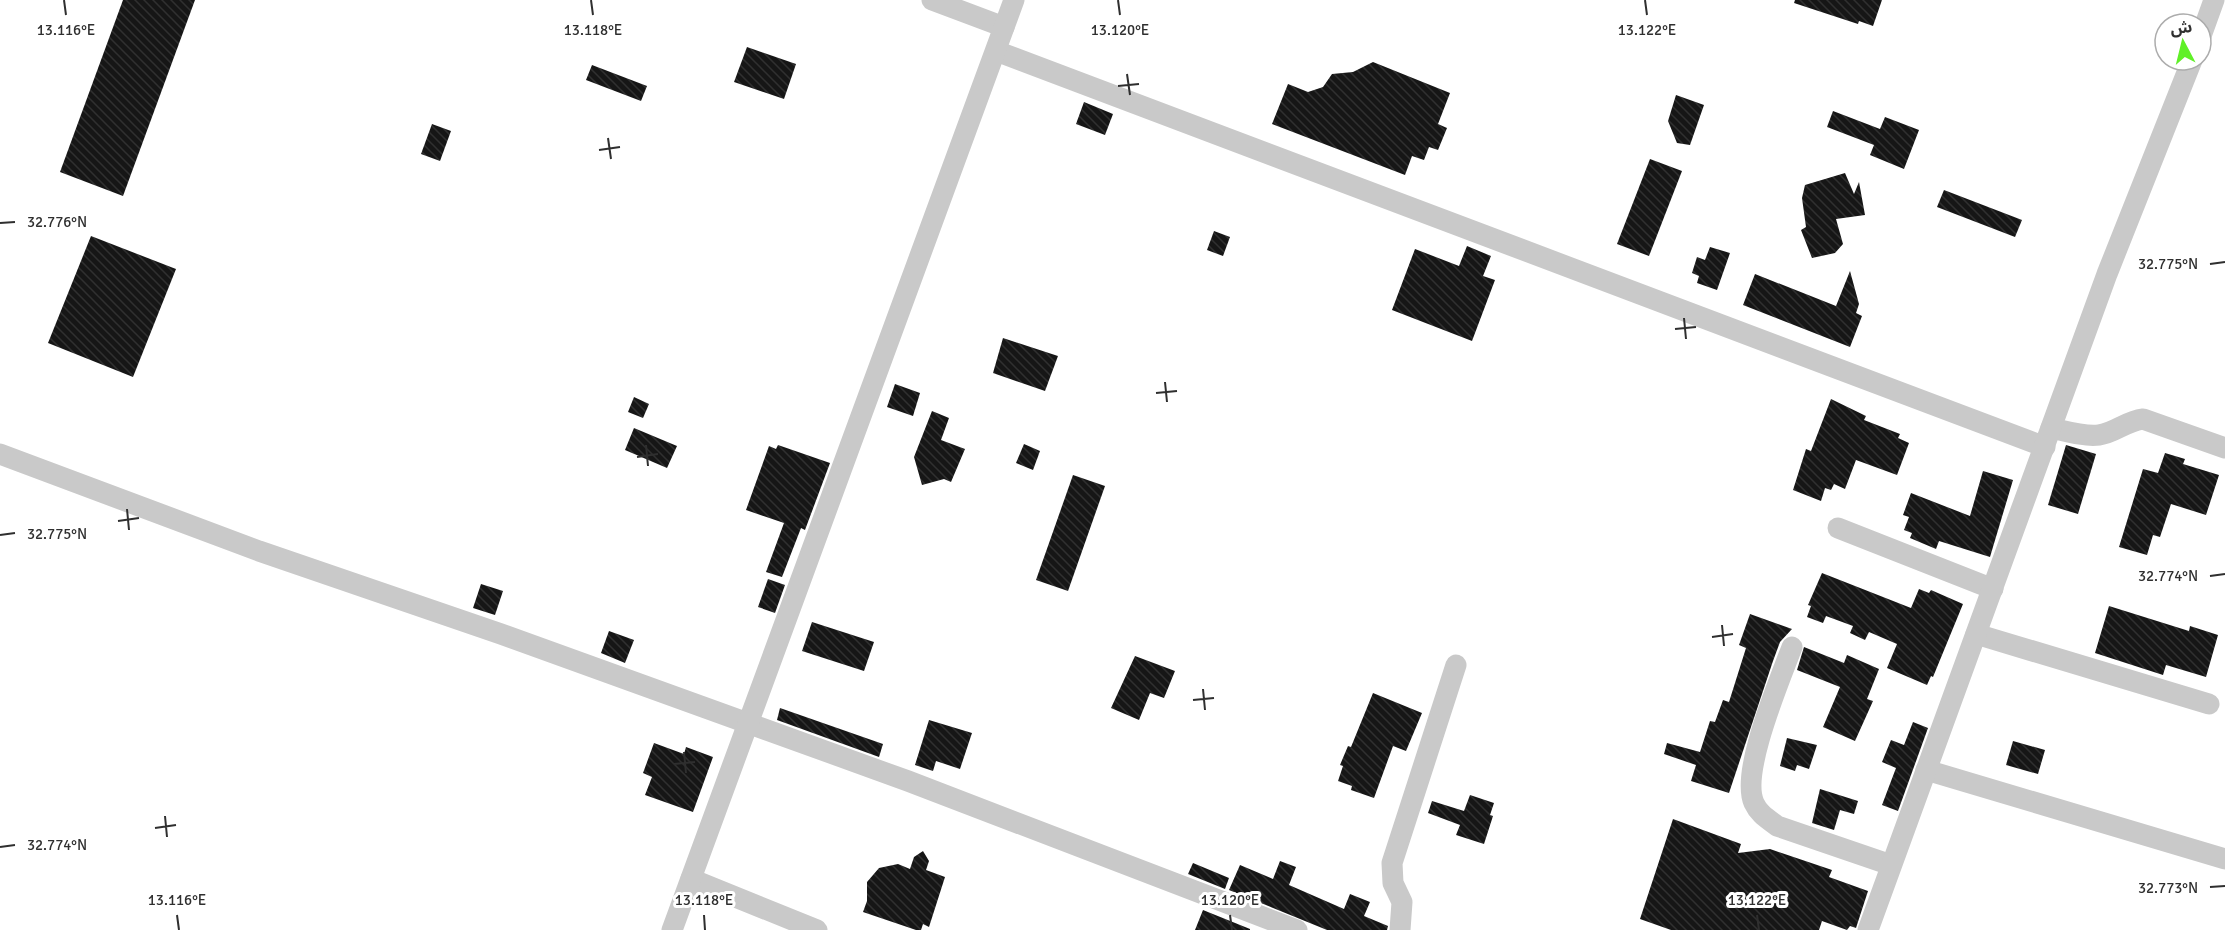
<svg xmlns="http://www.w3.org/2000/svg" width="2225" height="930" font-family="Signika,'Noto Sans Arabic',sans-serif">
	<defs>
		<pattern id="building-back-hatch" width="6" height="6" patternUnits="userSpaceOnUse" patternTransform="scale(1.5)"><rect width="6" height="6" fill="#161616"/><path d="M-1 5l2 2M0 0l6 6M5-1l2 2" fill="none" stroke="#303030"/></pattern>
	</defs>
	<rect width="100%" height="100%" fill="#fff"/>
	<g fill="url(#building-back-hatch)">
		<path d="M123,0H195L123,196L60,172Z"/>
		<path d="M1795,0H1882L1873,26L1859,21L1858,24L1794,3Z"/>
		<path d="M747,47L796,64L784,99L734,82Z"/>
		<path d="M1373,62L1450,93L1438,124L1447,128L1438,150L1429,147L1424,160L1412,156L1405,175L1272,124L1288,84L1308,92L1323,87L1332,74L1353,72Z"/>
		<path d="M592,65L647,86L641,101L586,80Z"/>
		<path d="M1676,95L1704,105L1690,145L1677,143L1668,121Z"/>
		<path d="M1084,102L1113,114L1105,135L1076,124Z"/>
		<path d="M1833,111L1880,129L1885,117L1919,130L1904,169L1870,155L1874,145L1827,127Z"/>
		<path d="M432,124L451,131L440,161L421,154Z"/>
		<path d="M1650,159L1682,171L1649,256L1617,244Z"/>
		<path d="M1845,173L1854,194L1859,182L1865,215L1836,219L1843,244L1835,253L1812,258L1801,230L1806,227L1802,198L1805,185Z"/>
		<path d="M1944,190L2022,220L2015,237L1937,207Z"/>
		<path d="M1214,231L1230,237L1223,256L1207,250Z"/>
		<path d="M91,236L176,269L133,377L48,343Z"/>
		<path d="M1467,246L1491,256L1483,276L1495,280L1472,341L1392,310L1415,249L1459,266Z"/>
		<path d="M1710,247L1730,253L1717,290L1697,283L1699,276L1692,273L1697,257L1705,260Z"/>
		<path d="M1850,271L1859,304L1856,313L1862,316L1850,347L1743,305L1755,274L1836,306Z"/>
		<path d="M1003,338L1058,356L1045,391L993,373Z"/>
		<path d="M895,384L920,393L913,416L887,407Z"/>
		<path d="M634,397L649,404L643,418L628,412Z"/>
		<path d="M1831,399L1866,416L1864,420L1900,434L1898,438L1909,443L1897,475L1856,460L1845,489L1834,484L1831,490L1825,488L1821,501L1793,490L1806,449L1811,451Z"/>
		<path d="M932,411L949,418L941,440L965,449L951,482L944,479L922,485L914,457Z"/>
		<path d="M634,428L677,446L667,468L625,450Z"/>
		<path d="M1024,444L1040,451L1033,470L1016,463Z"/>
		<path d="M778,445L830,463L805,530L801,528L782,577L766,572L784,523L746,510L769,446L776,449Z"/>
		<path d="M2066,445L2096,454L2078,514L2048,505Z"/>
		<path d="M2165,453L2185,459L2183,464L2219,475L2206,515L2171,504L2160,537L2153,535L2147,555L2119,547L2143,469L2158,473Z"/>
		<path d="M1983,471L2013,480L1990,557L1939,541L1936,549L1910,538L1912,533L1904,530L1909,517L1903,515L1911,493L1970,516Z"/>
		<path d="M1073,475L1105,486L1068,591L1036,580Z"/>
		<path d="M1822,573L1911,608L1919,589L1929,593L1931,590L1963,604L1933,677L1931,676L1927,685L1887,668L1897,644L1869,632L1865,640L1850,633L1853,626L1826,616L1823,623L1807,617L1811,606L1808,605Z"/>
		<path d="M768,579L785,585L775,613L758,607Z"/>
		<path d="M481,584L503,591L495,615L473,608Z"/>
		<path d="M2109,606L2189,631L2190,626L2218,635L2206,677L2166,665L2163,675L2095,653Z"/>
		<path d="M1750,614L1792,629L1780,642L1773,661L1729,793L1691,781L1696,765L1664,754L1667,743L1700,752L1710,721L1715,722L1723,700L1729,702L1746,648L1739,645Z"/>
		<path d="M812,622L874,642L864,671L802,651Z"/>
		<path d="M609,631L634,640L625,663L601,653Z"/>
		<path d="M1804,647L1844,663L1847,655L1879,669L1867,699L1873,701L1855,741L1823,727L1840,687L1797,670Z"/>
		<path d="M1135,656L1175,671L1164,698L1150,693L1139,720L1111,708Z"/>
		<path d="M1373,693L1422,713L1406,751L1393,746L1374,798L1351,790L1352,786L1338,781L1343,766L1340,765L1348,746L1351,747Z"/>
		<path d="M780,708L883,744L879,757L777,720Z"/>
		<path d="M929,720L972,733L960,769L936,761L933,771L915,765Z"/>
		<path d="M1913,722L1928,728L1898,811L1882,805L1896,768L1882,762L1891,740L1904,745Z"/>
		<path d="M1787,738L1817,745L1809,769L1797,765L1795,771L1780,766Z"/>
		<path d="M2013,741L2045,750L2038,774L2006,765Z"/>
		<path d="M654,743L684,754L686,747L713,757L693,812L645,795L652,777L643,773Z"/>
		<path d="M1820,789L1858,801L1854,814L1840,810L1834,830L1812,823Z"/>
		<path d="M1470,795L1494,803L1490,815L1493,816L1484,844L1456,835L1460,825L1428,813L1432,801L1464,811Z"/>
		<path d="M1673,819L1741,844L1738,853L1770,849L1832,870L1829,877L1868,891L1856,928L1850,926L1847,930L1822,921L1819,930H1671L1640,919Z"/>
		<path d="M923,851L929,861L926,870L945,877L929,927L923,924L921,930H916L863,912L867,901V882L879,868L898,864L910,869L914,857Z"/>
		<path d="M1280,861L1296,867L1289,885L1344,909L1350,894L1370,902L1364,916L1388,926L1387,930H1327L1229,890L1240,865L1273,879Z"/>
		<path d="M1193,863L1229,878L1225,889L1188,874Z"/>
		<path d="M1203,910L1250,929V930H1195Z"/>
	</g>
	<g fill="none" stroke-linecap="round" stroke-linejoin="round">
		<g stroke="#c9c9c9" stroke-width="21">
			<path d="M932,0L1004,27"/>
			<path d="M2201,36L2214,0"/>
			<path d="M996,51L2045,447"/>
			<path d="M2051,428C2065,431 2085,437 2099,435C2115,433 2126,421 2143,419L2225,448"/>
			<path d="M0,454L259,551L501,634L908,781L1297,930"/>
			<path d="M1838,528L1993,589"/>
			<path d="M1976,634L2209,704"/>
			<path d="M1792,647C1780,680 1740,772 1754,803C1759,814 1768,819 1777,826L1891,865"/>
			<path d="M1926,770L2225,859"/>
			<path d="M691,879L817,930"/>
			<path d="M672,930L1014,0"/>
			<path d="M1400,930L1402,902L1393,883L1392,863L1456,665"/>
			<path d="M1868,930L2107,274L2192,60"/>
		</g>
	</g>
	<path fill="none" stroke="#2f2f2f" stroke-width="2" d="M64,0L66,15M591,0L593,15M1118,0L1120,15M1645,0L1647,15M1127,74L1130,95M1118,86L1139,84M608,138L611,159M599,150L620,147M0,223L15,222M2210,264L2225,262M1684,318L1686,339M1675,329L1696,327M1165,382L1167,402M1156,393L1177,391M646,445L648,466M637,457L658,454M127,509L129,530M118,521L139,518M0,535L15,533M2210,576L2225,574M1722,625L1724,646M1712,637L1733,634M1203,689L1205,710M1193,700L1214,698M684,752L686,773M674,764L695,762M165,816L167,837M155,828L176,825M0,847L15,845M2210,887L2225,886M177,915L179,930M704,915L705,930M1230,915L1232,930M1757,915L1759,930"/>
	<g font-size="15" text-anchor="middle" fill="#2f2f2f" stroke="#fff" stroke-width="6" stroke-linejoin="round" paint-order="stroke">
		<text x="66" y="35">13.116°E</text>
		<text x="593" y="35">13.118°E</text>
		<text x="1120" y="35">13.120°E</text>
		<text x="1647" y="35">13.122°E</text>
		<text x="57" y="227">32.776°N</text>
		<text x="2168" y="269">32.775°N</text>
		<text x="57" y="539">32.775°N</text>
		<text x="2168" y="581">32.774°N</text>
		<text x="57" y="850">32.774°N</text>
		<text x="2168" y="893">32.773°N</text>
		<text x="177" y="905">13.116°E</text>
		<text x="704" y="905">13.118°E</text>
		<text x="1230" y="905">13.120°E</text>
		<text x="1757" y="905">13.122°E</text>
	</g>
	<g transform="translate(2183 42) rotate(353)"><circle r="28" fill="#ffffff" stroke="#acacac" stroke-width="1.5"/>
	<path d="M0-4.5L10 22L0 15L-10 22Z" fill="#60f028"/>
	<text y="-9" font-size="16" font-weight="bold" text-anchor="middle" fill="#2f2f2f">ش</text>
	</g>
</svg>
